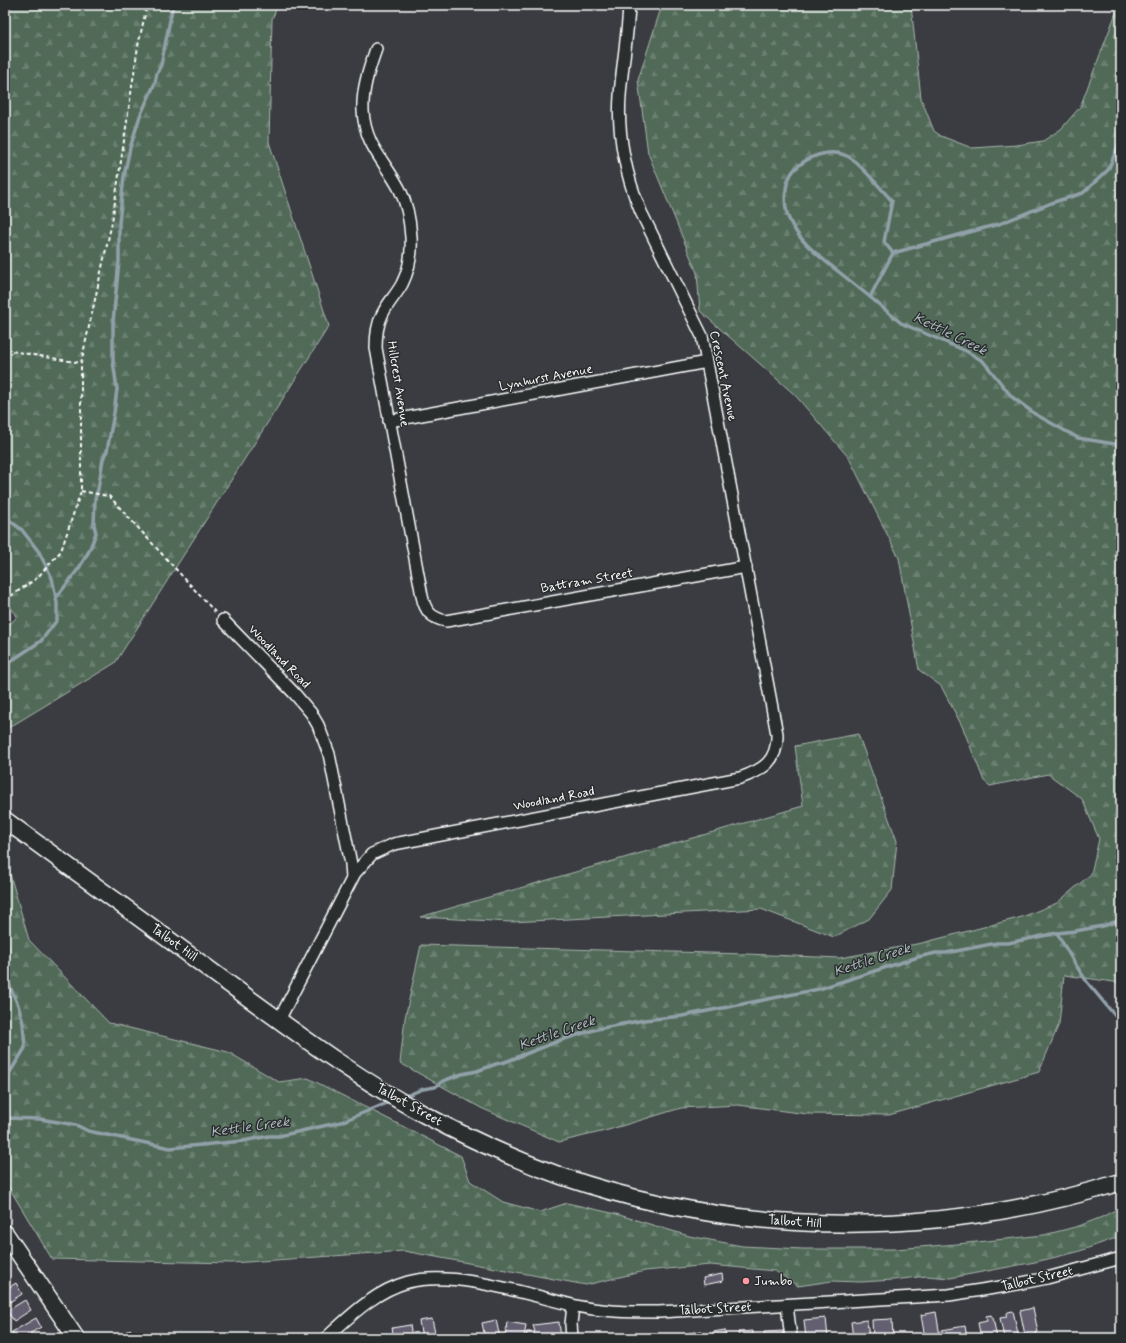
<svg xmlns="http://www.w3.org/2000/svg" width="1126" height="1343" font-family="Mynerve,sans-serif">
	<defs>
		<pattern id="forest-firs" width="22" height="20" patternUnits="userSpaceOnUse"><rect width="22" height="20" fill="#516b59"/><path d="M5 1l3.5 6h-7zM16 11l3.5 6h-7z" fill="#6b8172"/></pattern>
	</defs>
	<rect width="100%" height="100%" fill="#3b3c42"/>
	<filter id="ink" filterUnits="userSpaceOnUse"><feTurbulence type="fractalNoise" baseFrequency=".025" numOctaves="2"/><feDisplacementMap in="SourceGraphic" scale="8" xChannelSelector="R" yChannelSelector="G"/><feConvolveMatrix kernelMatrix="1 2 1 2 8 2 1 2 1" color-interpolation-filters="sRGB"/></filter>
	<g filter="url(#ink)">
		<g fill="url(#forest-firs)" stroke="#a8b5ac">
			<path d="M5,5H278L272,19L269,142L329,326L115,663L5,730V629L17,617L5,598V187L8,154L5,149Z"/>
			<path d="M662,5H911L921,98L934,131L941,136L972,148L1017,145L1043,141L1061,129L1080,107L1119,5H1121V983L1064,975L1059,1024L1039,1072L889,1115L807,1114L738,1105L681,1108L605,1131L559,1142L481,1108L400,1063L405,1018L421,945L746,954L840,958L922,943L1022,917L1057,903L1091,874L1099,839L1082,799L1048,774L990,786L984,781L962,726L941,686L919,670L899,558L849,458L795,395L700,311L697,273L648,153L638,80Z"/>
			<path d="M858,734L897,841L892,890L869,919L834,937L761,909L511,922L420,917L803,806L795,746Z"/>
			<path d="M5,857L29,940L109,1023L228,1052L279,1082L308,1078L461,1156L470,1181L503,1202L540,1212L567,1203L616,1214L689,1236L742,1246L803,1249H895L957,1244L1044,1235L1079,1226L1102,1217L1121,1207V1236L1077,1252L1035,1262L950,1278L927,1276L893,1280L861,1282L832,1281L798,1286L775,1271L710,1265L645,1271L586,1285L404,1251L232,1263L52,1259L5,1181Z"/>
		</g>
		<g fill="none" stroke-linecap="round" stroke-linejoin="round">
			<g stroke="#92a1a9" stroke-width="3.5">
				<path d="M1121,139L1108,170L1083,193L1054,202L999,224L893,253L870,297L901,323L966,351L983,361L1012,397L1035,414L1078,438L1121,445"/>
				<path d="M870,297C859,288 849,280 839,272C820,257 799,242 789,219C783,205 784,181 794,170C807,156 830,148 847,156C857,160 883,191 892,201L884,242L893,253"/>
				<path d="M5,517L22,530L39,552L52,578L57,603V620L41,641L5,665"/>
				<path d="M56,598L79,568L89,551L96,533L94,525L95,499L98,489L103,459L107,451L114,413L117,389L113,361V322L119,261V223L124,176L130,148L140,116L155,83L157,73L161,65L173,5"/>
				<path d="M1057,933L1072,959L1087,982L1121,1023"/>
				<path d="M5,941L8,947L6,978L18,1005L23,1023L25,1048L5,1080"/>
				<path d="M403,1097L423,1089L435,1087L443,1081L462,1074L477,1071L496,1064L505,1062L561,1040L597,1029L644,1020L682,1016L819,989L918,957L936,953H946L997,943H1008L1057,933L1075,931L1103,926L1121,920"/>
				<path d="M5,1118L40,1119L76,1125L88,1131L170,1148L243,1141L269,1136H279L341,1122L392,1101"/>
			</g>
		</g>
		<g fill="#635f70" stroke="#fff">
			<path d="M722,1274L723,1281L704,1285L703,1278Z"/>
			<path d="M16,1283L22,1294L5,1305V1290Z"/>
			<path d="M25,1300L31,1310L14,1321L7,1311Z"/>
			<path d="M1033,1308L1038,1332L1036,1333L1037,1338H1028L1027,1334L1025,1335L1020,1311Z"/>
			<path d="M1013,1311L1019,1338H1004L1000,1318L1007,1317L1006,1315L1008,1312Z"/>
			<path d="M936,1312L940,1336L925,1338L921,1315Z"/>
			<path d="M991,1315L993,1318L997,1338H981L978,1323L987,1321L986,1316Z"/>
			<path d="M36,1318L41,1327L26,1336L28,1338H15L12,1332Z"/>
			<path d="M826,1318L828,1338H806L804,1320Z"/>
			<path d="M432,1319L436,1338H422L419,1321Z"/>
			<path d="M892,1319L893,1338H873L872,1320Z"/>
			<path d="M496,1320L500,1338H485L482,1323Z"/>
			<path d="M867,1320L869,1338H853L851,1322Z"/>
			<path d="M507,1322L526,1325L524,1338H505Z"/>
			<path d="M559,1322L561,1338H526L527,1332H535L533,1325Z"/>
			<path d="M410,1325L412,1338H394L392,1328Z"/>
			<path d="M965,1326L967,1338H943L942,1330Z"/>
			<path d="M130,1329L136,1338H117Z"/>
			<path d="M725,1330L726,1338H714L713,1332Z"/>
			<path d="M701,1331L702,1338H689V1333Z"/>
			<path d="M753,1331V1338H739L738,1332Z"/>
			<path d="M783,1331V1338H765L764,1332Z"/>
		</g>
		<g fill="none" stroke-linecap="round" stroke-linejoin="round">
			<defs>
				<path id="service" d="M1118,1259L1121,1271"/>
				<g id="minor">
					<path d="M376,49C369,69 362,89 363,111C365,146 385,161 400,190C407,204 410,221 411,237C412,253 409,270 402,284C396,295 387,304 382,315C377,325 376,337 376,348L422,596C425,611 431,618 446,621L746,567"/>
					<path d="M389,421L707,362"/>
					<path d="M223,620L294,693L311,713L318,725L329,754L351,864L352,878"/>
					<path d="M279,1020L355,873L372,854L394,844L740,778C763,770 778,761 777,734L702,336L641,212C626,177 617,134 620,96C622,66 628,35 629,5"/>
					<path d="M787,1305L791,1338"/>
					<path d="M326,1338C350,1316 375,1291 408,1282C454,1270 526,1294 572,1305C600,1312 630,1312 659,1312L949,1295L1007,1286L1047,1278L1121,1258"/>
					<path d="M572,1338L571,1324L573,1306"/>
				</g>
				<g id="secondary">
					<path d="M5,820C78,873 152,927 225,981C290,1028 354,1077 425,1115C468,1138 516,1160 561,1176C742,1238 939,1239 1121,1182"/>
					<path d="M5,1233L76,1338"/>
				</g>
			</defs>
			<use href="#service" stroke="#fff" stroke-width="8"/>
			<use href="#minor" stroke="#fff" stroke-width="14"/>
			<use href="#secondary" stroke="#fff" stroke-width="19"/>
			<g stroke="#fff" stroke-width="2" stroke-dasharray="4 3" stroke-linecap="butt">
				<path d="M5,350L81,363"/>
				<path d="M81,491L109,496L215,612"/>
				<path d="M5,600L37,578L61,551L81,491V363L112,222L138,46L147,5"/>
			</g>
			<use href="#service" stroke="#2a2d2e" stroke-width="5.5"/>
			<use href="#minor" stroke="#2a2d2e" stroke-width="11"/>
			<use href="#secondary" stroke="#2a2d2e" stroke-width="16"/>
		</g>
	</g>
	<circle fill="#ff9aa2" stroke="#2a2d2e" stroke-width="1.5" cx="746" cy="1281" r="4"/>
	<g text-anchor="middle" dominant-baseline="central" stroke-width="3" stroke-linejoin="round" paint-order="stroke">
		<g font-size="13" fill="#fff" stroke="#2a2d2e">
			<text transform="translate(723 376) rotate(78)">Crescent Avenue</text>
			<text transform="translate(546 378) rotate(-11)">Lynhurst Avenue</text>
			<text transform="translate(398 384) rotate(81)">Hillcrest Avenue</text>
			<text transform="translate(587 581) rotate(-10)">Battram Street</text>
			<text transform="translate(279 657) rotate(46)">Woodland Road</text>
			<text transform="translate(554 799) rotate(-11)">Woodland Road</text>
			<text transform="translate(174 943) rotate(36)">Talbot Hill</text>
			<text transform="translate(409 1105) rotate(29)">Talbot Street</text>
			<text transform="translate(795 1222) rotate(4)">Talbot Hill</text>
			<text transform="translate(1037 1279) rotate(-13)">Talbot Street</text>
			<text transform="translate(715 1309) rotate(-3)">Talbot Street</text>
		</g>
		<g font-size="13" fill="#fff" stroke="#2a2d2e" text-anchor="start">
			<text x="754" y="1281">Jumbo</text>
		</g>
		<g font-size="14" font-style="italic" fill="#aeb9be" stroke="#2a2d2e">
			<text transform="translate(950 334) rotate(26)">Kettle Creek</text>
			<text transform="translate(872 960) rotate(-18)">Kettle Creek</text>
			<text transform="translate(557 1033) rotate(-19)">Kettle Creek</text>
			<text transform="translate(250 1127) rotate(-8)">Kettle Creek</text>
		</g>
	</g>
	<rect width="1126" height="1343" fill="none" stroke="#2a2d2e" stroke-width="20"/>
	<rect x="10" y="10" width="1106" height="1323" fill="none" stroke="#fff" stroke-width="1.5" filter="url(#ink)"/>
</svg>
